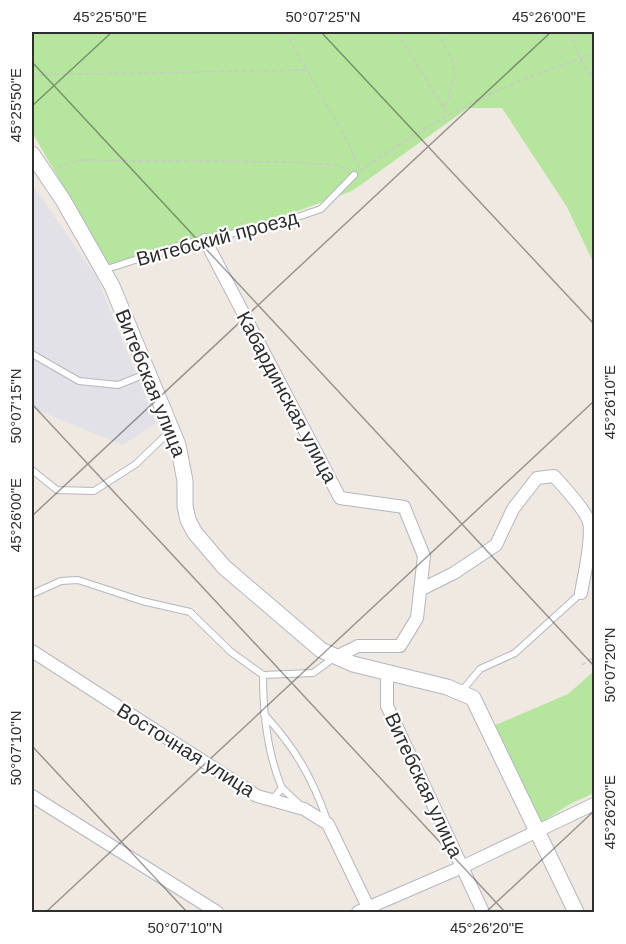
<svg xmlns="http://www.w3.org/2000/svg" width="626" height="944" font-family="Arial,sans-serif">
	<rect width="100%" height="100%" fill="#efe9e1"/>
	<path fill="#e3e1e8" d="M32,184L97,278L156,423L123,445L32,408Z"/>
	<g fill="#b6e59e">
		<path d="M32,32H594V264L567,207L502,108H468L352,191L181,254L110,268L32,132Z"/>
		<path d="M594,671V793L570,804L540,823L491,727L568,694Z"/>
	</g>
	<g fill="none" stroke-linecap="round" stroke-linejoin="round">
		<defs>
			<g id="service">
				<path d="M104,270L184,244L280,223L321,209L354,175"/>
				<path d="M32,354L79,381L118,385L148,373"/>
				<path d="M32,470L57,490L94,491L136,464L171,430"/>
				<path d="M32,594L61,581L78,580L142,601L190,612L231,652L263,675"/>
				<path d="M461,692L480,669L515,653L581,593"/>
				<path d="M264,714C295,748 312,777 327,820"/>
				<path d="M282,788L299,804"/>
				<path d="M272,800L282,788C267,753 263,713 263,675L313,673L335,657"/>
			</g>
			<g id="minor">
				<path d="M205,240L340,498L404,507L424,556L417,618L400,646H358L336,657"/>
				<path d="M420,590L454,573L496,545L513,509L537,478L554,476C563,486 585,509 589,522C593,539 584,575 581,593"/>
				<path d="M32,651L257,796L304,809L328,824L369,909"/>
				<path d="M387,672V706L483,912"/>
				<path d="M32,796L217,912"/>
				<path d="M358,912L462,867L594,804"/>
			</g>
			<path id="tertiary" d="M32,154L63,200L112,286L178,445L185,481V506L188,520L195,533L224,567L321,650L353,664L447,687L473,698L576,912"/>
		</defs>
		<use href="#service" stroke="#b4b7c1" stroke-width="8"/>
		<use href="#minor" stroke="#b4b7c1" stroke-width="14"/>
		<use href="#tertiary" stroke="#b4b7c1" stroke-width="17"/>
		<g stroke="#c9c9c9" stroke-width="1.5" stroke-dasharray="4.5 3" stroke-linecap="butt">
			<path d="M285,32L347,140L359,167"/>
			<path d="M397,32L448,115"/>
			<path d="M437,32L453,62L454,76L445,109"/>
			<path d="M569,32L580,59L594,80"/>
			<path d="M32,75L307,70"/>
			<path d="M57,167L81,160L287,162L337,165L346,170"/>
			<path d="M360,171C406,138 456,108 508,86C537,74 566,64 594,53"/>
			<path d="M582,665L594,657"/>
			<path d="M592,792L594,785"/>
		</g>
		<use href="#service" stroke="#fff" stroke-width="6"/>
		<use href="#minor" stroke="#fff" stroke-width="12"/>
		<use href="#tertiary" stroke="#fff" stroke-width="15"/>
	</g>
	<path fill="none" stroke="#2e2e2e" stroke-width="1.5" stroke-opacity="0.45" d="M321,32L594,324M32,62L594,666M32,106L112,32M32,404L505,912M32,516L551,32M32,746L187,912M46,912L594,401M486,912L594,811"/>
	<g text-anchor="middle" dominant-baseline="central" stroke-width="4.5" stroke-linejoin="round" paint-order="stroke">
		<g font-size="20" fill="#2e2e2e" stroke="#fff">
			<text transform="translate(217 238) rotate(-15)">Витебский проезд</text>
			<text transform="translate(151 383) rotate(68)">Витебская улица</text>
			<text transform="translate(287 397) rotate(62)">Кабардинская улица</text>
			<text transform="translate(186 750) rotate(32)">Восточная улица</text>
			<text transform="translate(424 785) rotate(65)">Витебская улица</text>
		</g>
	</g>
	<rect width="626" height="944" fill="none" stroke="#ffffff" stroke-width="66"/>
	<rect x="33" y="33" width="560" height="878" fill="none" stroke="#2e2e2e" stroke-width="2"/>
	<g font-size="15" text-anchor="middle" fill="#2e2e2e">
		<text x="110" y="22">45°25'50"E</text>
		<text x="323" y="22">50°07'25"N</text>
		<text x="549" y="22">45°26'00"E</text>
		<text transform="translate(16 105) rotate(-90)" y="5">45°25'50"E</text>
		<text transform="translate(610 402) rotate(-90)" y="5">45°26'10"E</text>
		<text transform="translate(16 406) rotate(-90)" y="5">50°07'15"N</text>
		<text transform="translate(16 515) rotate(-90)" y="5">45°26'00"E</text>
		<text transform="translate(610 665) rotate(-90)" y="5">50°07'20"N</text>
		<text transform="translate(16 748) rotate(-90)" y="5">50°07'10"N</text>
		<text transform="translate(610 812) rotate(-90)" y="5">45°26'20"E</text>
		<text x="185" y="933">50°07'10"N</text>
		<text x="487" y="933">45°26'20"E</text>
	</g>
</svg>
